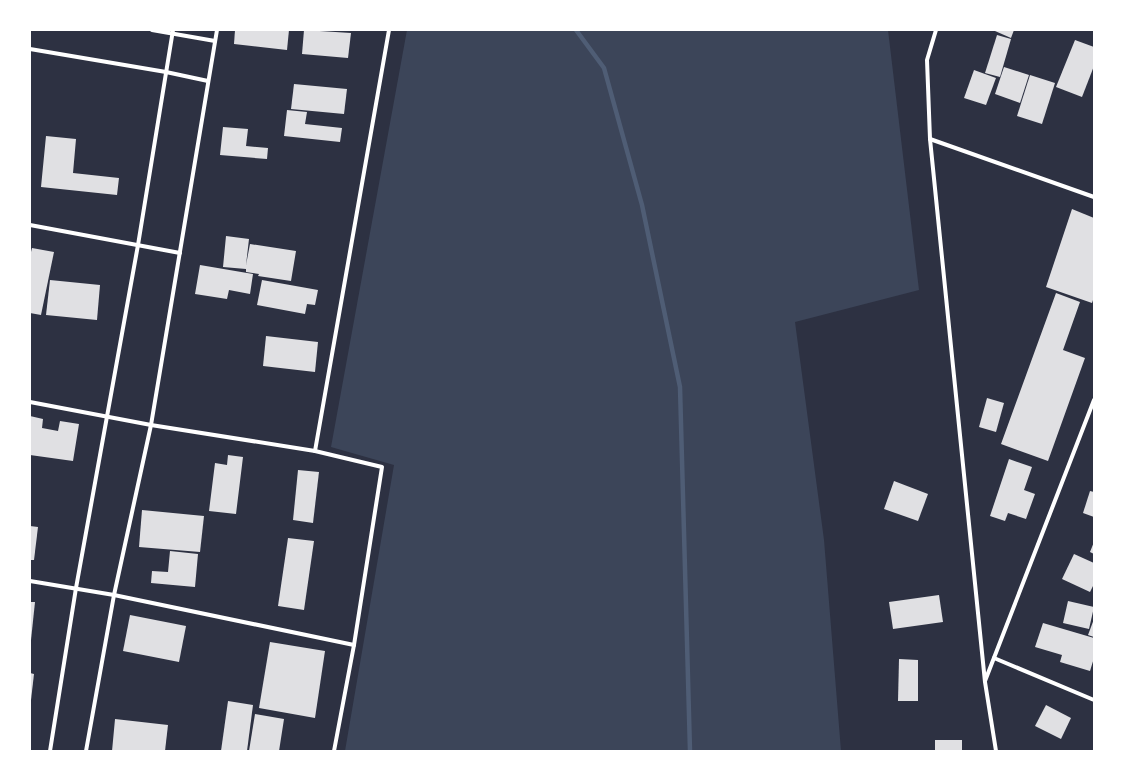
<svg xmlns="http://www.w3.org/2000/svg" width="1124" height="781" font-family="'IBM Plex Sans',sans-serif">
	<rect width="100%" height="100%" fill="#2d3142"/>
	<path fill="#3c4559" d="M407,30H888L919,290L795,322L824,540L841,751H345L394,465L331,447Z"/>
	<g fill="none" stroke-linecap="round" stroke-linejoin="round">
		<path stroke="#4f5d75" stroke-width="4.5" d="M576,30L604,68L642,205L680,387L690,751"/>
	</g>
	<g fill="#e0e0e3">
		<path d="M235,30H289L287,50L234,44Z"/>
		<path d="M304,30L351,33L348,58L302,54Z"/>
		<path d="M995,30H1014L1011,38L995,31Z"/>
		<path d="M997,35L1011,39L1000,77L985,73Z"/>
		<path d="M1075,40L1094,47V66L1082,97L1056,87Z"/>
		<path d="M1004,67L1029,75L1020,103L995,94Z"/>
		<path d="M974,70L996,78L986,105L964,98Z"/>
		<path d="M1030,75L1055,83L1042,124L1017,116Z"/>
		<path d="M294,84L347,89L344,114L291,109Z"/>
		<path d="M287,110L307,112L305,124L342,128L340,142L284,136Z"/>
		<path d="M223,127L248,129L246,146L268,148L267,159L220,155Z"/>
		<path d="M46,136L76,139L73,173L119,178L117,195L41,187Z"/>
		<path d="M1072,209L1094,218V297L1092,303L1046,287Z"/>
		<path d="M226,236L249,239L246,265L250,244L296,251L291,281L258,276L259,274L246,272V269L223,267Z"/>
		<path d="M32,248L54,252L41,315L30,313V256Z"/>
		<path d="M200,265L253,274L250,294L229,290L227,299L195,294Z"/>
		<path d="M50,280L100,285L97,320L46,315Z"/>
		<path d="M262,280L318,290L315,305L307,304L305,314L257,305Z"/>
		<path d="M1056,293L1080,302L1063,350L1085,358L1048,461L1001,444Z"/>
		<path d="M266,336L318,342L315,372L263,366Z"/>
		<path d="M987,398L1004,403L996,432L979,427Z"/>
		<path d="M30,416L43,419L42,428L58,431L60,421L79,424L73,461L30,455Z"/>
		<path d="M228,455L243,457L236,514L209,511L215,463L227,465Z"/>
		<path d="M1009,459L1032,467L1024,490L1035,494L1026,519L1008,513L1005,521L990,516Z"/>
		<path d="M298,470L319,472L313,523L293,520Z"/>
		<path d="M894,481L928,494L918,521L884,509Z"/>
		<path d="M1090,491L1094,492V517L1083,513Z"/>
		<path d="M142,510L204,516L200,552L139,547Z"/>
		<path d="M30,526L38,527L34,560H30Z"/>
		<path d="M288,538L314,541L304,610L278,606Z"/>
		<path d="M1094,542V554L1090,552Z"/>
		<path d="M170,551L198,554L195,587L151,583L152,571L168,572Z"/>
		<path d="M1074,554L1094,563V584L1090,592L1062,579Z"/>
		<path d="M939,595L943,622L893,629L889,602Z"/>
		<path d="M1068,601L1094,607L1089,629L1063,623Z"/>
		<path d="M30,602H35L31,640H30Z"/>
		<path d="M130,615L186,626L179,662L123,651Z"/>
		<path d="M1094,619V637L1088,635Z"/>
		<path d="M1043,623L1094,638V658L1090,671L1060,662L1062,655L1035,647Z"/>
		<path d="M270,642L325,651L315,718L259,708Z"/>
		<path d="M899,659L918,660V701H898Z"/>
		<path d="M30,673L34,674L31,700H30Z"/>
		<path d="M228,701L253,705L247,751H221Z"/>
		<path d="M1046,705L1071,718L1061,739L1035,726Z"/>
		<path d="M255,714L284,719L279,751H249Z"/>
		<path d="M115,719L168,725L165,751H112Z"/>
		<rect x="935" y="740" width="27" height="11"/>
	</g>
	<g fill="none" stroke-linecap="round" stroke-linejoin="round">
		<g stroke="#fff" stroke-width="4">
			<path d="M152,30L215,41"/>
			<path d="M936,30L927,60L930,139L985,682L996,751"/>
			<path d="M30,49L166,72L208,81"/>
			<path d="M930,139L1094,197"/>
			<path d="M30,225L180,253"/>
			<path d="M30,402L151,425L315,451L382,467L354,645L334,751"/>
			<path d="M315,451L389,30"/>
			<path d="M30,581L114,595L354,645"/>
			<path d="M994,658L1094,700"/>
			<path d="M985,681L1094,400"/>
			<path d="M50,751L76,588L138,245L173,30"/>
			<path d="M86,751L114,595L151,425L217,30"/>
		</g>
	</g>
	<rect width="1124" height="781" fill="none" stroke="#ffffff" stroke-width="62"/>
</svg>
